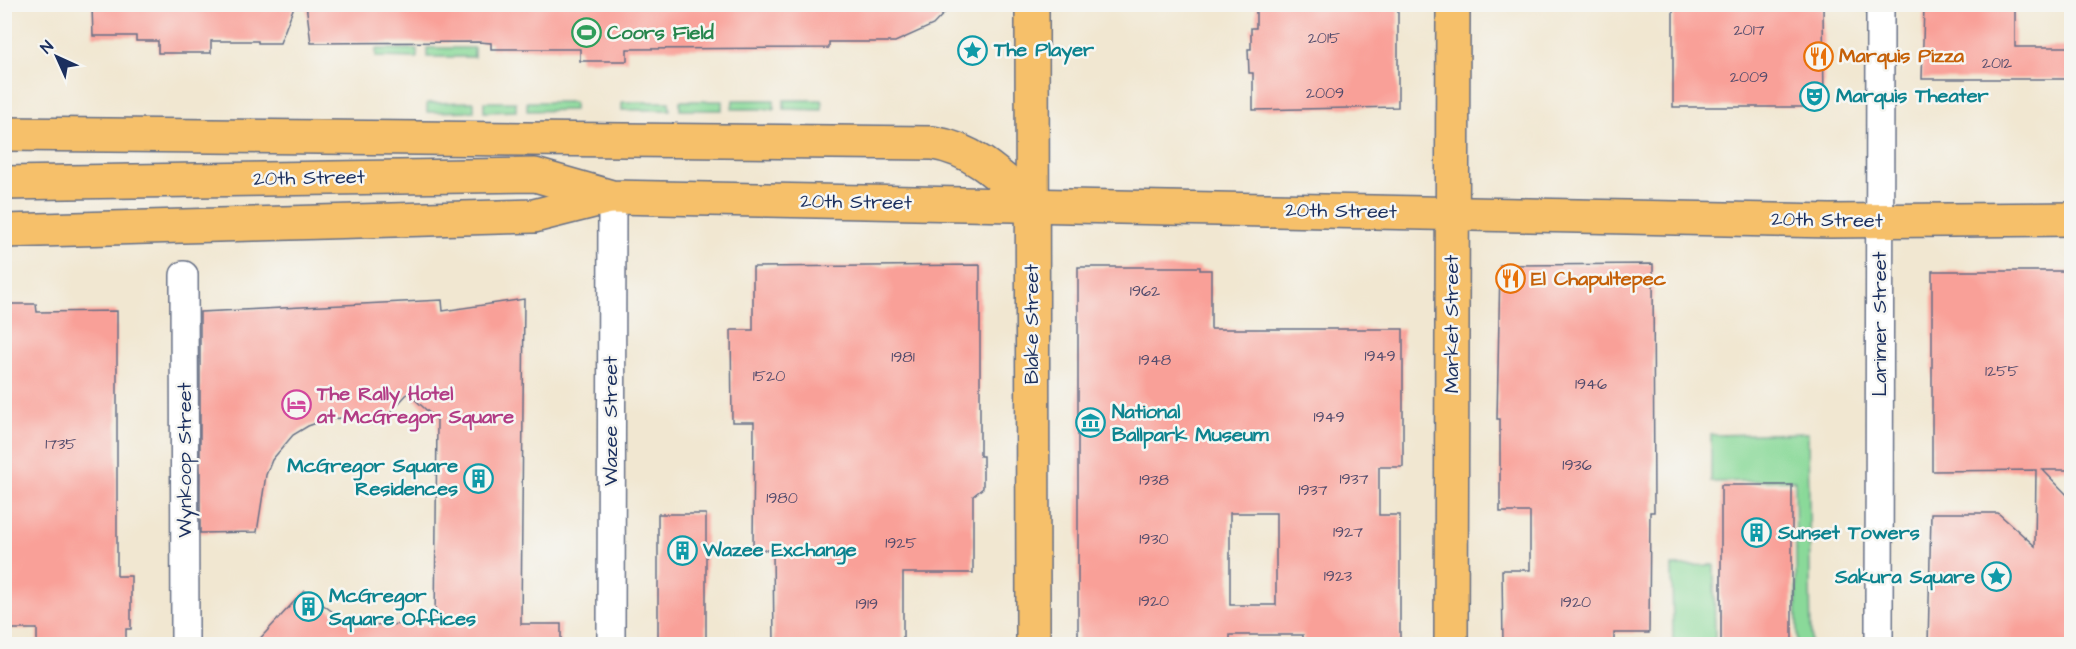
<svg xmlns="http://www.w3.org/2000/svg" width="2076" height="649" font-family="'Architects Daughter',sans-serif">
	<rect width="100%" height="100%" fill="#f6f6f2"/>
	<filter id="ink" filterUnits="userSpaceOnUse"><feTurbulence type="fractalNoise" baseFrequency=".0167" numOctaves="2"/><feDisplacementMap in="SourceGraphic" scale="12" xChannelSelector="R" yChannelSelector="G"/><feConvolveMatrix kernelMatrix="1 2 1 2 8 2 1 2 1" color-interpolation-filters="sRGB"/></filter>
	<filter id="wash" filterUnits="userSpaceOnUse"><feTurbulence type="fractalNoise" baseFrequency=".008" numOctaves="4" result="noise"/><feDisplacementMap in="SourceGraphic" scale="24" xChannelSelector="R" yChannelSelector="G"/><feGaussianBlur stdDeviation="1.35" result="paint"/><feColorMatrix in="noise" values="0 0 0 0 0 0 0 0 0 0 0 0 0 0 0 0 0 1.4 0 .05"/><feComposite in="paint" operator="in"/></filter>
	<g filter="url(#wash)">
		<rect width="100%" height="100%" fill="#f1e7d1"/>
		<g fill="#8ad999" stroke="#52847c" stroke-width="1.5">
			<rect x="427" y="48" width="47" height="9"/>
			<path d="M376,49H417V58L376,57Z"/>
			<path d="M733,100H774V109H732Z"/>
			<path d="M784,100H822V110L784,109Z"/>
			<rect x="680" y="101" width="42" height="9"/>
			<path d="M474,102V111L427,112V103Z"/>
			<path d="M484,102H516V111L484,112Z"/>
			<path d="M527,102H574V110L527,111Z"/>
			<path d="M622,102H669L670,110H622Z"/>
			<path d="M1808,433L1811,644H1797L1795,480L1711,482V435Z"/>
			<path d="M1714,565L1715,644H1673L1672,566Z"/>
		</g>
		<g id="blocks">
			<g fill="#f9a098" fill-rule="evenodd">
				<path d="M124,4H295L280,43H258V41H211V53H158V41H136V36H93L92,7H124Z"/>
				<path d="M306,4H953L933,25L895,42H829V48L627,49V61H580V49H491V43L478,42L311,43Z"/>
				<path d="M1256,4H1398V107L1253,110V73H1249L1248,49H1251V28H1256Z"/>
				<path d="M1673,4H1823L1824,107H1673Z"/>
				<path d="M1924,4H2015V47H2072V79H1922Z"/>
				<path d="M1653,264L1654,512H1650L1649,633H1614V645H1503L1502,570H1530V512H1500V419H1497L1500,265Z"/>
				<path d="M980,265V456H983V488L973,496V573H903V645H774L773,550H753L754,422H732L731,330H753V267Z"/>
				<path d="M1078,267H1200V270H1211V329H1403V467H1379V515H1400V645H1303V635H1230V645H1078ZM1230,513H1276V605H1230Z"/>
				<path d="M1932,271H2072V470H2043L2072,500V645H1928L1931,513H1998L2035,546L2036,470L1932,471Z"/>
				<path d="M524,299L521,624H561V645H254L304,591L351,625L435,624L437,420L408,393L379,425L341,418L325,420L308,426L293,435L272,460L266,475L257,532L200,533V312L442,300L443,311Z"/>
				<path d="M4,304H36L37,312L117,311V576H131V629H126V645H37V629H4Z"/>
				<rect x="1721" y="485" width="71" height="160"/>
				<rect x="658" y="514" width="48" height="131"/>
			</g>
		</g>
	</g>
	<g filter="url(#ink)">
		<use href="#blocks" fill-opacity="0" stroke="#666f86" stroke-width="1.5"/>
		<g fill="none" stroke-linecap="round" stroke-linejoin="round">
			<defs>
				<g id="minor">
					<path d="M184,275L185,644"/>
					<path d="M611,644L612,197"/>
					<path d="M1879,644L1880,4"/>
				</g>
				<g id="major">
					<path d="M1032,4L1033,644"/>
					<path d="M4,183L535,175L612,197L1830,221L2072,219"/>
					<path d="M4,231L534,216L609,197"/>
					<path d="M1451,644L1453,4"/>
				</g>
				<path id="highway" d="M4,134L933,143C974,149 1003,179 1032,205"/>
			</defs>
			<use href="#minor" stroke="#666f86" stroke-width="30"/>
			<use href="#major" stroke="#666f86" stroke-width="36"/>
			<use href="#highway" stroke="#666f86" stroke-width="36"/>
			<use href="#minor" stroke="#fff" stroke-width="27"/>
			<use href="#major" stroke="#f6c06b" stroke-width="33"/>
			<use href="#highway" stroke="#f6c06b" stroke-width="33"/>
		</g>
	</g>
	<defs>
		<symbol id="stadium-ring" viewBox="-11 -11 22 22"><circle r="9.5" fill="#f6f6f2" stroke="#2e9e5b" stroke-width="1.5"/><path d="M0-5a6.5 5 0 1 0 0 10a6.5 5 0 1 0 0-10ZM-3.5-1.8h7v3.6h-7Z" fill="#2e9e5b"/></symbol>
		<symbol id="sight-ring" viewBox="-11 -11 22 22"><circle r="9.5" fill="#f6f6f2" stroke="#0f9aa8" stroke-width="1.5"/><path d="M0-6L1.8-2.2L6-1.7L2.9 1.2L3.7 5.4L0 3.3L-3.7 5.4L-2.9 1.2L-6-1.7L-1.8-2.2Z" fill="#0f9aa8"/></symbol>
		<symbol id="restaurant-ring" viewBox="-11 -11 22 22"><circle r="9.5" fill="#f6f6f2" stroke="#e8710a" stroke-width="1.5"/><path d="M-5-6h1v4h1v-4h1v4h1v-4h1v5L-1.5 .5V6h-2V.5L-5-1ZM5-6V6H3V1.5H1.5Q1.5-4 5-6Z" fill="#e8710a"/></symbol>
		<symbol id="theatre-ring" viewBox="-11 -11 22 22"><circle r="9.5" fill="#f6f6f2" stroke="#0f9aa8" stroke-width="1.5"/><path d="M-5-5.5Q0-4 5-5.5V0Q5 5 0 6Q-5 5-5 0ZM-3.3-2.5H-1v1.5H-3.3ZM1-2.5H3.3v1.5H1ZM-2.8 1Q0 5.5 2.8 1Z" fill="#0f9aa8"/></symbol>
		<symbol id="hotel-ring" viewBox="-11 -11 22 22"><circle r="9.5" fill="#f6f6f2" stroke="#d1479c" stroke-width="1.5"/><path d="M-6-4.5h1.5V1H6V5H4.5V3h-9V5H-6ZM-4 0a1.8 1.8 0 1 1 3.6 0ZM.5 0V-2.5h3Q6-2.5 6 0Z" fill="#d1479c"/></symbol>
		<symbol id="museum-ring" viewBox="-11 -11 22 22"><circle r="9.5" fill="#f6f6f2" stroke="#0f9aa8" stroke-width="1.5"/><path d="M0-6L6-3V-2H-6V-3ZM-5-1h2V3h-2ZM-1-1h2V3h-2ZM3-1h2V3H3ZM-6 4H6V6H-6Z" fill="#0f9aa8"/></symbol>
		<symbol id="building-ring" viewBox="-11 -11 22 22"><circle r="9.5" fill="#f6f6f2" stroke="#0f9aa8" stroke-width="1.5"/><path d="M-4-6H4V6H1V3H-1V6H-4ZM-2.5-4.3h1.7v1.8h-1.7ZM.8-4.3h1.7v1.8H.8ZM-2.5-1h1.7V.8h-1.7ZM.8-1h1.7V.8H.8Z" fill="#0f9aa8"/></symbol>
	</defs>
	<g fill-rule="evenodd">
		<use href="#stadium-ring" x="570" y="16" width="33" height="33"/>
		<use href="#sight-ring" x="956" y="34" width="33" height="33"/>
		<use href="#restaurant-ring" x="1802" y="40" width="33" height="33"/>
		<use href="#theatre-ring" x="1798" y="80" width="33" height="33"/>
		<use href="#restaurant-ring" x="1494" y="262" width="33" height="33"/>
		<use href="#hotel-ring" x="280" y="388" width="33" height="33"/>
		<use href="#museum-ring" x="1074" y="406" width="33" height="33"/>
		<use href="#building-ring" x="462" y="462" width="33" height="33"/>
		<use href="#building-ring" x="1740" y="516" width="33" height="33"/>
		<use href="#building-ring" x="666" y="534" width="33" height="33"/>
		<use href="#sight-ring" x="1980" y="560" width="33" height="33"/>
		<use href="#building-ring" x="292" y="590" width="33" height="33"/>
	</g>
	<g text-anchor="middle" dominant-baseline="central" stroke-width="5" stroke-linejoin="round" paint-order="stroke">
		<g font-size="16" fill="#524b6c">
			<text x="1749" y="30">2017</text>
			<text x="1324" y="38">2015</text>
			<text x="1997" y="63">2012</text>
			<text x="1749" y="77">2009</text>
			<text x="1325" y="93">2009</text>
			<text x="1145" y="291">1962</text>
			<text x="1380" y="356">1949</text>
			<text x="903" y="357">1981</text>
			<text x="1155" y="360">1948</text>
			<text x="2002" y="371">1255</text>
			<text x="769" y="376">1520</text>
			<text x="1591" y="384">1946</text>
			<text x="1329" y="417">1949</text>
			<text x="61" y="444">1735</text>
			<text x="1577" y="465">1936</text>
			<text x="1354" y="479">1937</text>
			<text x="1154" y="480">1938</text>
			<text x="1313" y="490">1937</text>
			<text x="782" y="498">1980</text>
			<text x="1348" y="532">1927</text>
			<text x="1154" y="539">1930</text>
			<text x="901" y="543">1925</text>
			<text x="1338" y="576">1923</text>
			<text x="1154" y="601">1920</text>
			<text x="1576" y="602">1920</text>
			<text x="867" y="604">1919</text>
		</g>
		<g font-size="20" font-weight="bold" fill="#27864d" stroke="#f6f6f2" text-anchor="start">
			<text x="607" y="33">Coors Field</text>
		</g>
		<g font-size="20" font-weight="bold" fill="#0d838f" stroke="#f6f6f2" text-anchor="start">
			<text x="994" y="50">The Player</text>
			<text x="1836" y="96">Marquis Theater</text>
			<text x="1112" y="412">National<tspan x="1112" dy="23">Ballpark Museum</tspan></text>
			<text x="458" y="466" text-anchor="end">McGregor Square<tspan x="458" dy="23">Residences</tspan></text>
			<text x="1778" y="533">Sunset Towers</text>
			<text x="703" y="550">Wazee Exchange</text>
			<text x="1975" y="577" text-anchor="end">Sakura Square</text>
			<text x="329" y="596">McGregor<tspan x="329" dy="23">Square Offices</tspan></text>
		</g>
		<g font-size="20" font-weight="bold" fill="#c56008" stroke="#f6f6f2" text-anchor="start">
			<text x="1839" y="56">Marquis Pizza</text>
			<text x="1531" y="279">El Chapultepec</text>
		</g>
		<g font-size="20" fill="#1b2f5e" stroke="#f6f6f2">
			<text transform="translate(309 178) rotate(-1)">20th Street</text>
			<text transform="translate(856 202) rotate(1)">20th Street</text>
			<text transform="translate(1341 211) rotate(1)">20th Street</text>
			<text transform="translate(1827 220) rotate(1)">20th Street</text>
			<text transform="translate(1032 324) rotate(-90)">Blake Street</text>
			<text transform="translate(1452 324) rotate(-90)">Market Street</text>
			<text transform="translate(1880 324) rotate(-90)">Larimer Street</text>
			<text transform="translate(611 421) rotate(-90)">Wazee Street</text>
			<text transform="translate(185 460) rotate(-90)">Wynkoop Street</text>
		</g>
		<g font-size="20" font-weight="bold" fill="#b23c85" stroke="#f6f6f2" text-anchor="start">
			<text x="317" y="394">The Rally Hotel<tspan x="317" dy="23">at McGregor Square</tspan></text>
		</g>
	</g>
	<rect width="2076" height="649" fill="none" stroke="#f6f6f2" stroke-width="24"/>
	<g transform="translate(57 57) rotate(315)" stroke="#f6f6f2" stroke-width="4.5" paint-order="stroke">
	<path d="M0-4.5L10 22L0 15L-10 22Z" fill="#1b2f5e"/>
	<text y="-9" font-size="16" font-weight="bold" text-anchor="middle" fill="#1b2f5e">N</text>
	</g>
</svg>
